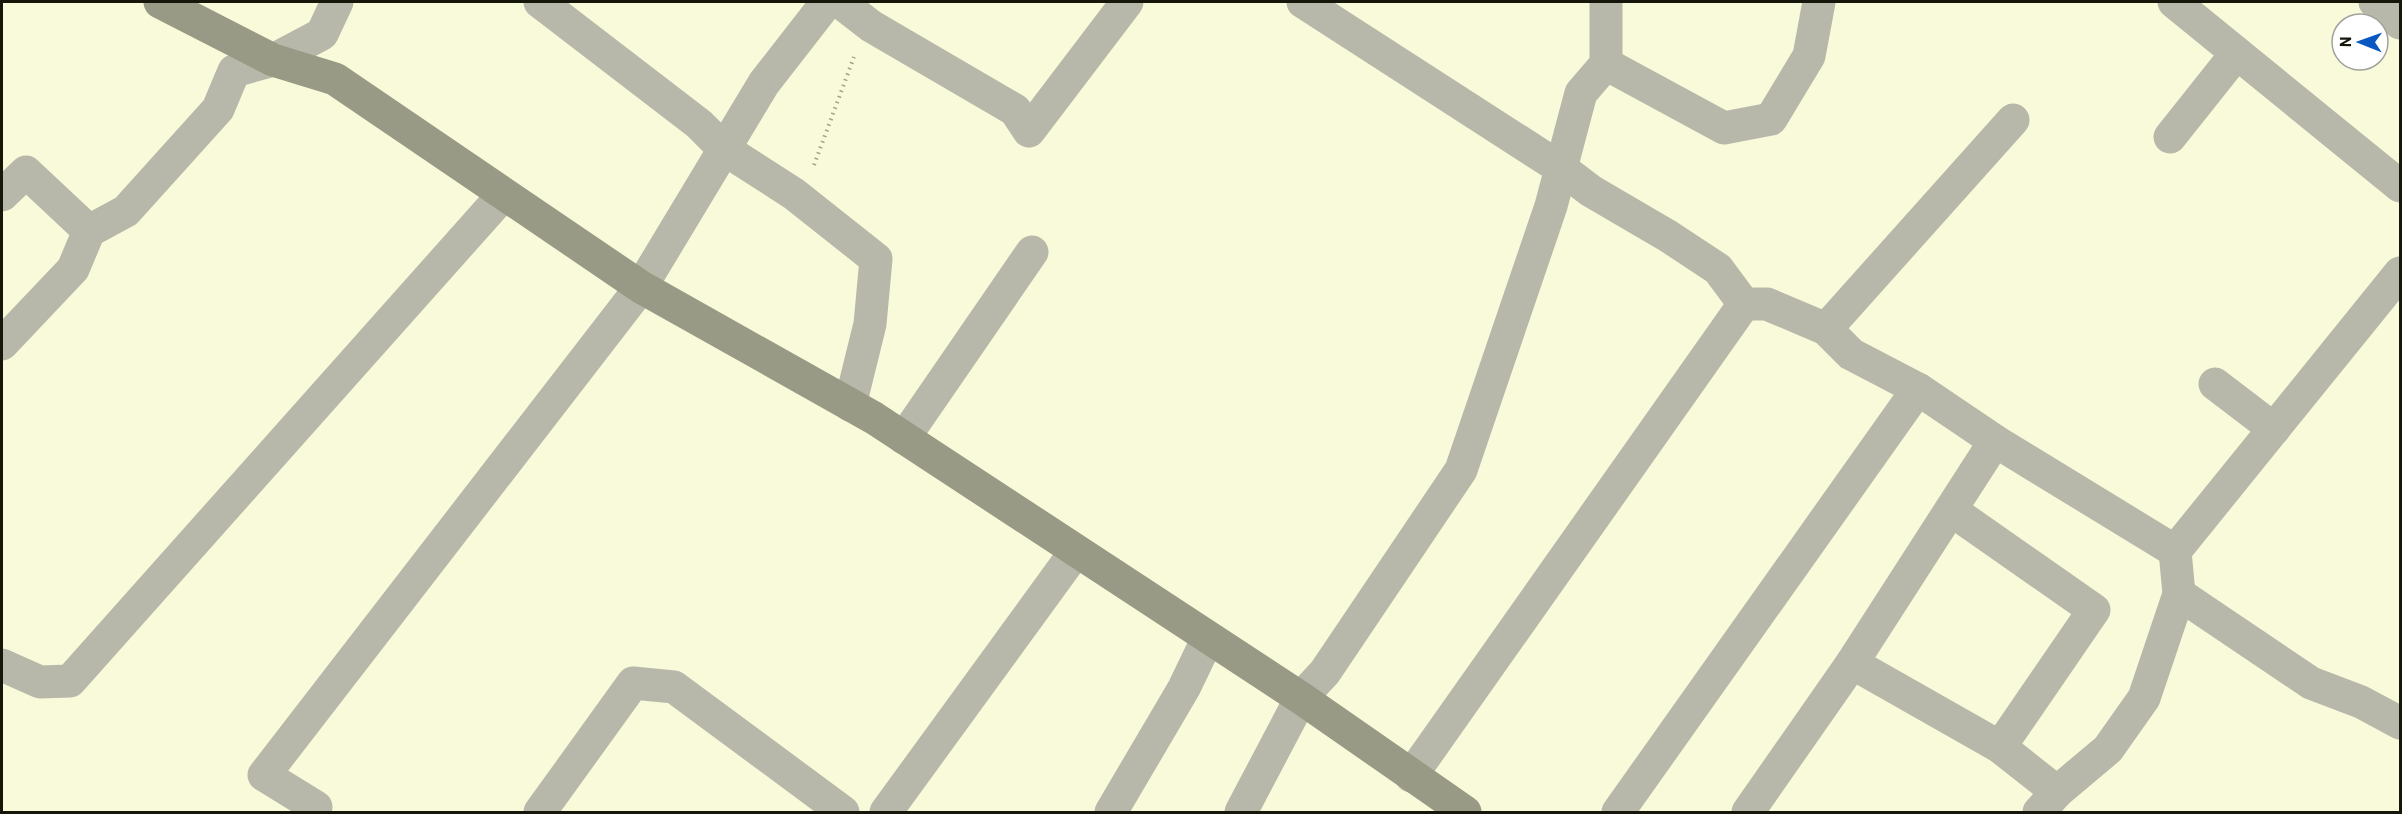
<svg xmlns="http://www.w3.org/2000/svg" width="2402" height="814" font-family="Barlow,sans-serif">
	<rect width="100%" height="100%" fill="#f8fad9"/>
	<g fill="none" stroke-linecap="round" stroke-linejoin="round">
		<path stroke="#a1a38a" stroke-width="4" stroke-dasharray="1.5 4.5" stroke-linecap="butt" d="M814,165L854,57"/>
		<g stroke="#b8b8aa" stroke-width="33">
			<path d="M540,2L699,124L724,149L794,194L876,259L870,324L850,405"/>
			<path d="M840,2L871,26L1015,110L1029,131L1127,2"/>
			<path d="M1303,2L1562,169L1591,191L1668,236L1718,269L1744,304H1767L1826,329L1851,354L1918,389L1995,441L1852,663L1748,812"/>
			<path d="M2174,2L2400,186"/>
			<path d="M2375,2L2400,23"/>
			<path d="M1606,64L1724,128L1771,119L1809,56L1819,2"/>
			<path d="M2170,137L2236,54"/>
			<path d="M2,195L26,172L89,231"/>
			<path d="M1826,329L2013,120"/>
			<path d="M2,344L73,269L89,231L126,211L218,109L234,71L273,60L322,34L337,2"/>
			<path d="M2215,384L2274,429"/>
			<path d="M904,438L1032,252"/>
			<path d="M1995,441L2175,551"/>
			<path d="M1951,510L2094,610L2000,747"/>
			<path d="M2179,594L2311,683L2361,702L2400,723"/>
			<path d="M1852,663L2000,747L2057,792"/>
			<path d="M2,665L40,682L70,681L503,195"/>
			<path d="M1411,776L1744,304"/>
			<path d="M316,807L264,775L641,287L764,83L827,2"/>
			<path d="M540,812L633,683L674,687L843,812"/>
			<path d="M886,812L1076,551"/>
			<path d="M1111,812L1184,688L1208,638"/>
			<path d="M1241,812L1301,698L1325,672L1461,470L1551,206L1581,93L1606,64V2"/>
			<path d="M1618,812L1918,389"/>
			<path d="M2039,812L2057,792L2108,749L2144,698L2179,594L2175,551L2400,273"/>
		</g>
		<path stroke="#999a85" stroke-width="33" d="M160,2L273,60L335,79L641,287L874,418L1301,698L1465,812"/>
	</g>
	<rect width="2402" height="814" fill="none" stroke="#16160b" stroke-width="6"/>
	<g transform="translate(2360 42) rotate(271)"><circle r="28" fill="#ffffff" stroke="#a2a29d" stroke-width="1.5"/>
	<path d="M0-4.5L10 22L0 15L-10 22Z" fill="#0957c1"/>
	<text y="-9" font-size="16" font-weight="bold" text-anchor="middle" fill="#16160b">N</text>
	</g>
</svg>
